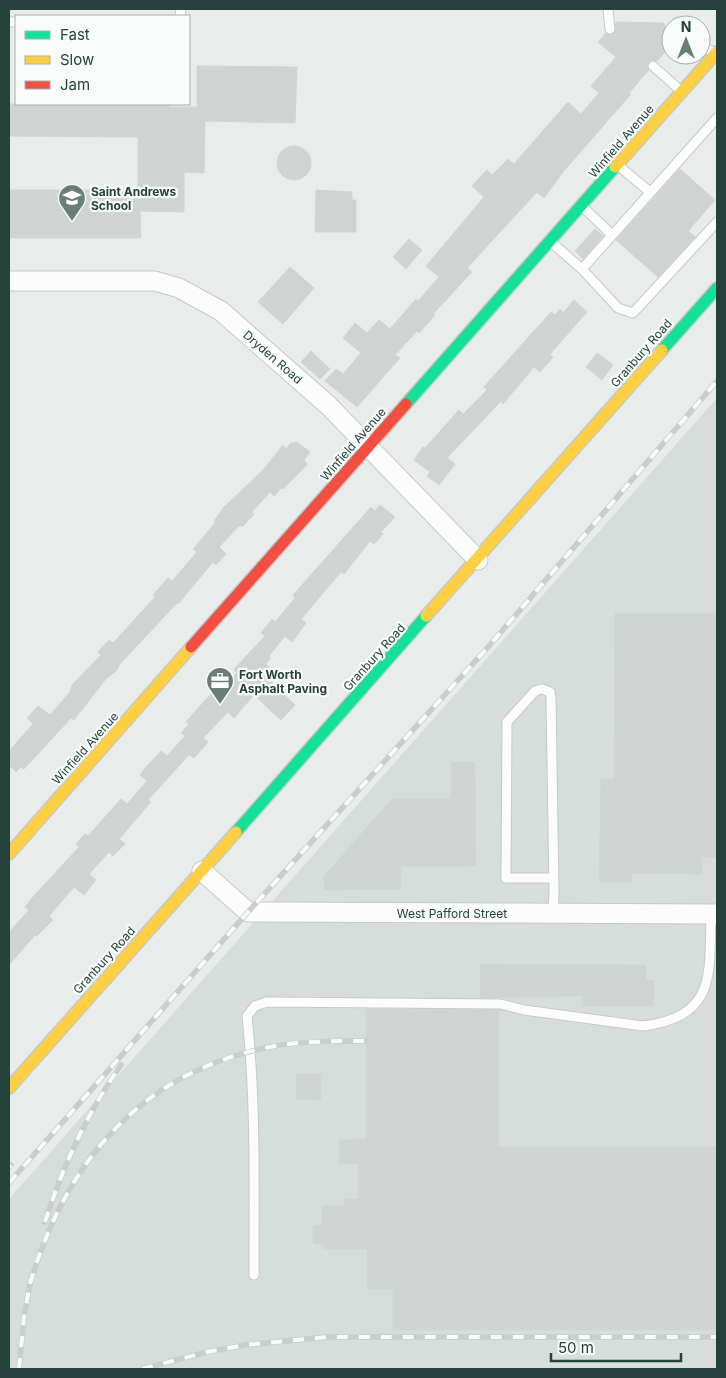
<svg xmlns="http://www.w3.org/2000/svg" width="726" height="1378" font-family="Inter,sans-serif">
	<rect width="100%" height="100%" fill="#e8edeb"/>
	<path fill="#d6dedb" d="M717,398V1369H9V1199Z"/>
	<g fill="#cfd4d2" stroke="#d1d6d4">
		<path d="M616,22L663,23L671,30V45L657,61L652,60L648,62L649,70L629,93L631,94L563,172L544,198L537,192L467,268L472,272L433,314L435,315L419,333L417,331L395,355L400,358L357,407L325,381L336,369L343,374L361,353L343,338L355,323L367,333L379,320L390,329L416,299L418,301L439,277L426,266L484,197L472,186L487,170L492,175L508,159L514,164L568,102L581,114L599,93L591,86L616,57L598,42L606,33L614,34Z"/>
		<path d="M197,66L297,67L295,123L205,121L204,173L184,172V212L140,211L141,238H9V190H138V137L9,136V104H169V107H197Z"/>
		<circle cx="294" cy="163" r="17"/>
		<path d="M680,169L715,200L688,231L695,237L658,277L616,240Z"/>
		<path d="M316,190L352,192V200H356V232H315Z"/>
		<path d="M595,229L603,236L583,259L575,251Z"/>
		<path d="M409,239L422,250L406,269L393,257Z"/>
		<path d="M290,267L314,288L283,324L258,302Z"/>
		<path d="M574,300L587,312L550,354L553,357L540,372L534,367L503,404L501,401L447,458L455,464L439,485L427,476L430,472L414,460L423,447L425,448L459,410L463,414L487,390L484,387L489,381L551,312L555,315L560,309L563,313Z"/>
		<path d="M311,351L330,369L320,379L301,362Z"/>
		<path d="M597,353L613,365L602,380L586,367Z"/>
		<path d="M297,442L310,452L304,460L307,465L283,489L281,488L274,496L270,492L252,512L254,514L242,527L240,525L219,547L226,554L216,565L213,562L178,604L177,603L120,664L117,670L105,680L74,720L71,718L24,769L21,767L16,772L9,765V751L33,724L27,718L38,706L50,715L70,692L72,685L101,655L98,652L109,640L113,643L155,597L153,595L168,578L172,581L197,552L193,549L215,523L214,521L223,508L263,470L283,445L286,449L290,444Z"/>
		<path d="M380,505L395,517L381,532L383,534L374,544L370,541L344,574L341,572L301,619L306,623L292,642L285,636L269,656L271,658L266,664L269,667L262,674L295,705L281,720L254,695L234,718L228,712L203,738L208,742L194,758L189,755L148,800L151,802L119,839L125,844L113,856L109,852L89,874L96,880L84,895L74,887L49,916L53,920L37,936L35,935L9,965V932L29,910L25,907L32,898L79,847L76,844L85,834L88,836L121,799L127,804L147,781L140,775L146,767L161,751L167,756L185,736L181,733L189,724L186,722L208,697L214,692L216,694L237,673L234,669L265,636L261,633L272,619L275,622L295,598L293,595L371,507L375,511Z"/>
		<path d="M615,613H717V857H702V874L632,873V882H599L601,779H614Z"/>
		<path d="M451,762H475L476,866L401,867V889L324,890V876L392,799H451Z"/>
		<path d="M480,964L646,965V980H654V1006H583V996L480,998Z"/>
		<path d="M366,1009L499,1010V1147H717V1330H393V1289H367V1249H324V1244H313V1225H322V1206H344V1199H358V1164H339V1140L366,1139Z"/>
		<path d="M296,1074H321V1100L296,1099Z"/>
	</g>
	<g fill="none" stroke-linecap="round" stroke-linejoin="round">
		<defs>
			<g id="lane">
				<path d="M608,9L610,29"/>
				<path d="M180,16L181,9"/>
				<path d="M9,22H16"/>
				<path d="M677,22L681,25"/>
				<path d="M701,43L713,53"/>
				<path d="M653,66L680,90"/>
				<path d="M620,167L650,192"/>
				<path d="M584,208L612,235"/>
				<path d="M552,243L582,269L618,308L633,313L717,222"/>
				<path d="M582,269L717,118"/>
				<path d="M553,914L554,891L551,698L550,692L542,689L535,691L507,722L506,878H553"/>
				<path d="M254,1275C254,1189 256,1102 247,1016L255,1006L267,1002L501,1004L524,1010L643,1026C717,1016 709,975 711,914"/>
			</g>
			<g id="street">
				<path d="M9,281H155L179,288L221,311L329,406L478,560"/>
				<path d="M202,871L248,912L717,914"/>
			</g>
			<g id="fast">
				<path d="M662,350L717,288"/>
				<path d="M406,404L615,167"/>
				<path d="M236,832L426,616"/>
			</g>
			<g id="slow">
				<path d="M615,167L717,52"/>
				<path d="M426,616L662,350"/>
				<path d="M9,854L191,647"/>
				<path d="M9,1088L236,832"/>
			</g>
			<path id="jam" d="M191,647L406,404"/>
		</defs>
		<use href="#lane" stroke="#c5cac8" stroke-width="11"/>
		<use href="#street" stroke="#c5cac8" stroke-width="21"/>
		<use href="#fast" stroke="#c3cbc8" stroke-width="14"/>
		<use href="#slow" stroke="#c3cbc8" stroke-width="14"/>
		<use href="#jam" stroke="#c3cbc8" stroke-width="14"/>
		<use href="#lane" stroke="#fcfcfc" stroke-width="9"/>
		<use href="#street" stroke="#fcfcfc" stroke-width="19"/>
		<use href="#fast" stroke="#16e098" stroke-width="11"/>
		<use href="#slow" stroke="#ffcf43" stroke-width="11"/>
		<use href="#jam" stroke="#f24e42" stroke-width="11"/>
		<defs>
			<g id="rail">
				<path d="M9,1167L11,1165"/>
				<path d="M9,1183L248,912L489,646L717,381"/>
				<path d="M45,1222C63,1166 87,1113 121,1065"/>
				<path d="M30,1284C66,1160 143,1070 275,1046C305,1041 336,1041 366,1041"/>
				<path d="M19,1369L24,1317L31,1278"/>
				<path d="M142,1369L207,1352L245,1345L327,1337H717"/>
			</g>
		</defs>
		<use href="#rail" stroke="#c9cdcc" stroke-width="5.5"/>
		<use href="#rail" stroke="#f7fbf9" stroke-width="4" stroke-dasharray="11" stroke-linecap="butt"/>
	</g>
	<defs>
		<symbol id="school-pin" viewBox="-11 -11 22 30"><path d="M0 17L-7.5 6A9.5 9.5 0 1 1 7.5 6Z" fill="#697e78" stroke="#f7fbf9"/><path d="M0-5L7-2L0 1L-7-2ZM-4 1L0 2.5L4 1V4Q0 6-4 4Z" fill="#fff"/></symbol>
		<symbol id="office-pin" viewBox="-11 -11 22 30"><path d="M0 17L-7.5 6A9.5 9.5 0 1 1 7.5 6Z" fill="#697e78" stroke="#f7fbf9"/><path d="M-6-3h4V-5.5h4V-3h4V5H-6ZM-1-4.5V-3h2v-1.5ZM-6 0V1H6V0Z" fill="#fff"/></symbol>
	</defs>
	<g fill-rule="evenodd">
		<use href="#school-pin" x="56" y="182" width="32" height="43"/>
		<use href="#office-pin" x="204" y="665" width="32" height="43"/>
	</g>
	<g text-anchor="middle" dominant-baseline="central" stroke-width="4.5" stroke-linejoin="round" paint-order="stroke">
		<g font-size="12" fill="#24423a" stroke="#f7fbf9">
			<text transform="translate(621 141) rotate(-49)">Winfield Avenue</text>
			<text transform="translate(641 353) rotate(-49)">Granbury Road</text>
			<text transform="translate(273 357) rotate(41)">Dryden Road</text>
			<text transform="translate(353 444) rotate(-49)">Winfield Avenue</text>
			<text transform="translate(374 657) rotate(-48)">Granbury Road</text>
			<text transform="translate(85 748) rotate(-48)">Winfield Avenue</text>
			<text x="452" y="913">West Pafford Street</text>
			<text transform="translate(104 960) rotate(-48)">Granbury Road</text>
		</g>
		<g font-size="12" font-weight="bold" fill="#24423a" stroke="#f7fbf9" text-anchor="start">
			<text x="91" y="191">Saint Andrews<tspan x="91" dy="14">School</tspan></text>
			<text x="239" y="674">Fort Worth<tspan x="239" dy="14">Asphalt Paving</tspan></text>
		</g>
	</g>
	<rect width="726" height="1378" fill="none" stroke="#24423a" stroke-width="20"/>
	<rect x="15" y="15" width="175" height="90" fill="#f7fbf9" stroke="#a3b1ad"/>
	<rect x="25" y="31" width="25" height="8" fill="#16e098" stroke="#a3b1ad"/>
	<text x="60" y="40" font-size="15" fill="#24423a">Fast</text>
	<rect x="25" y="56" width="25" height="8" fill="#ffcf43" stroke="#a3b1ad"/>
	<text x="60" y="65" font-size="15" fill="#24423a">Slow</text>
	<rect x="25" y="81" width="25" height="8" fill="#f24e42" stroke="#a3b1ad"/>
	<text x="60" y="90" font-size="15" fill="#24423a">Jam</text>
	<g transform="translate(686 40)"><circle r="24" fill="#f7fbf9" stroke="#a3b1ad"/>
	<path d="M0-4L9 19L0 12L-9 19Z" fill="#697e78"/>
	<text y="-8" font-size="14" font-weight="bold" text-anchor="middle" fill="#24423a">N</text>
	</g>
	<path d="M551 1353v8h130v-8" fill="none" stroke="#24423a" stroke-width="2.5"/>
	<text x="558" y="1353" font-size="15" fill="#24423a" stroke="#f7fbf9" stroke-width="4" paint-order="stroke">50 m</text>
</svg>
